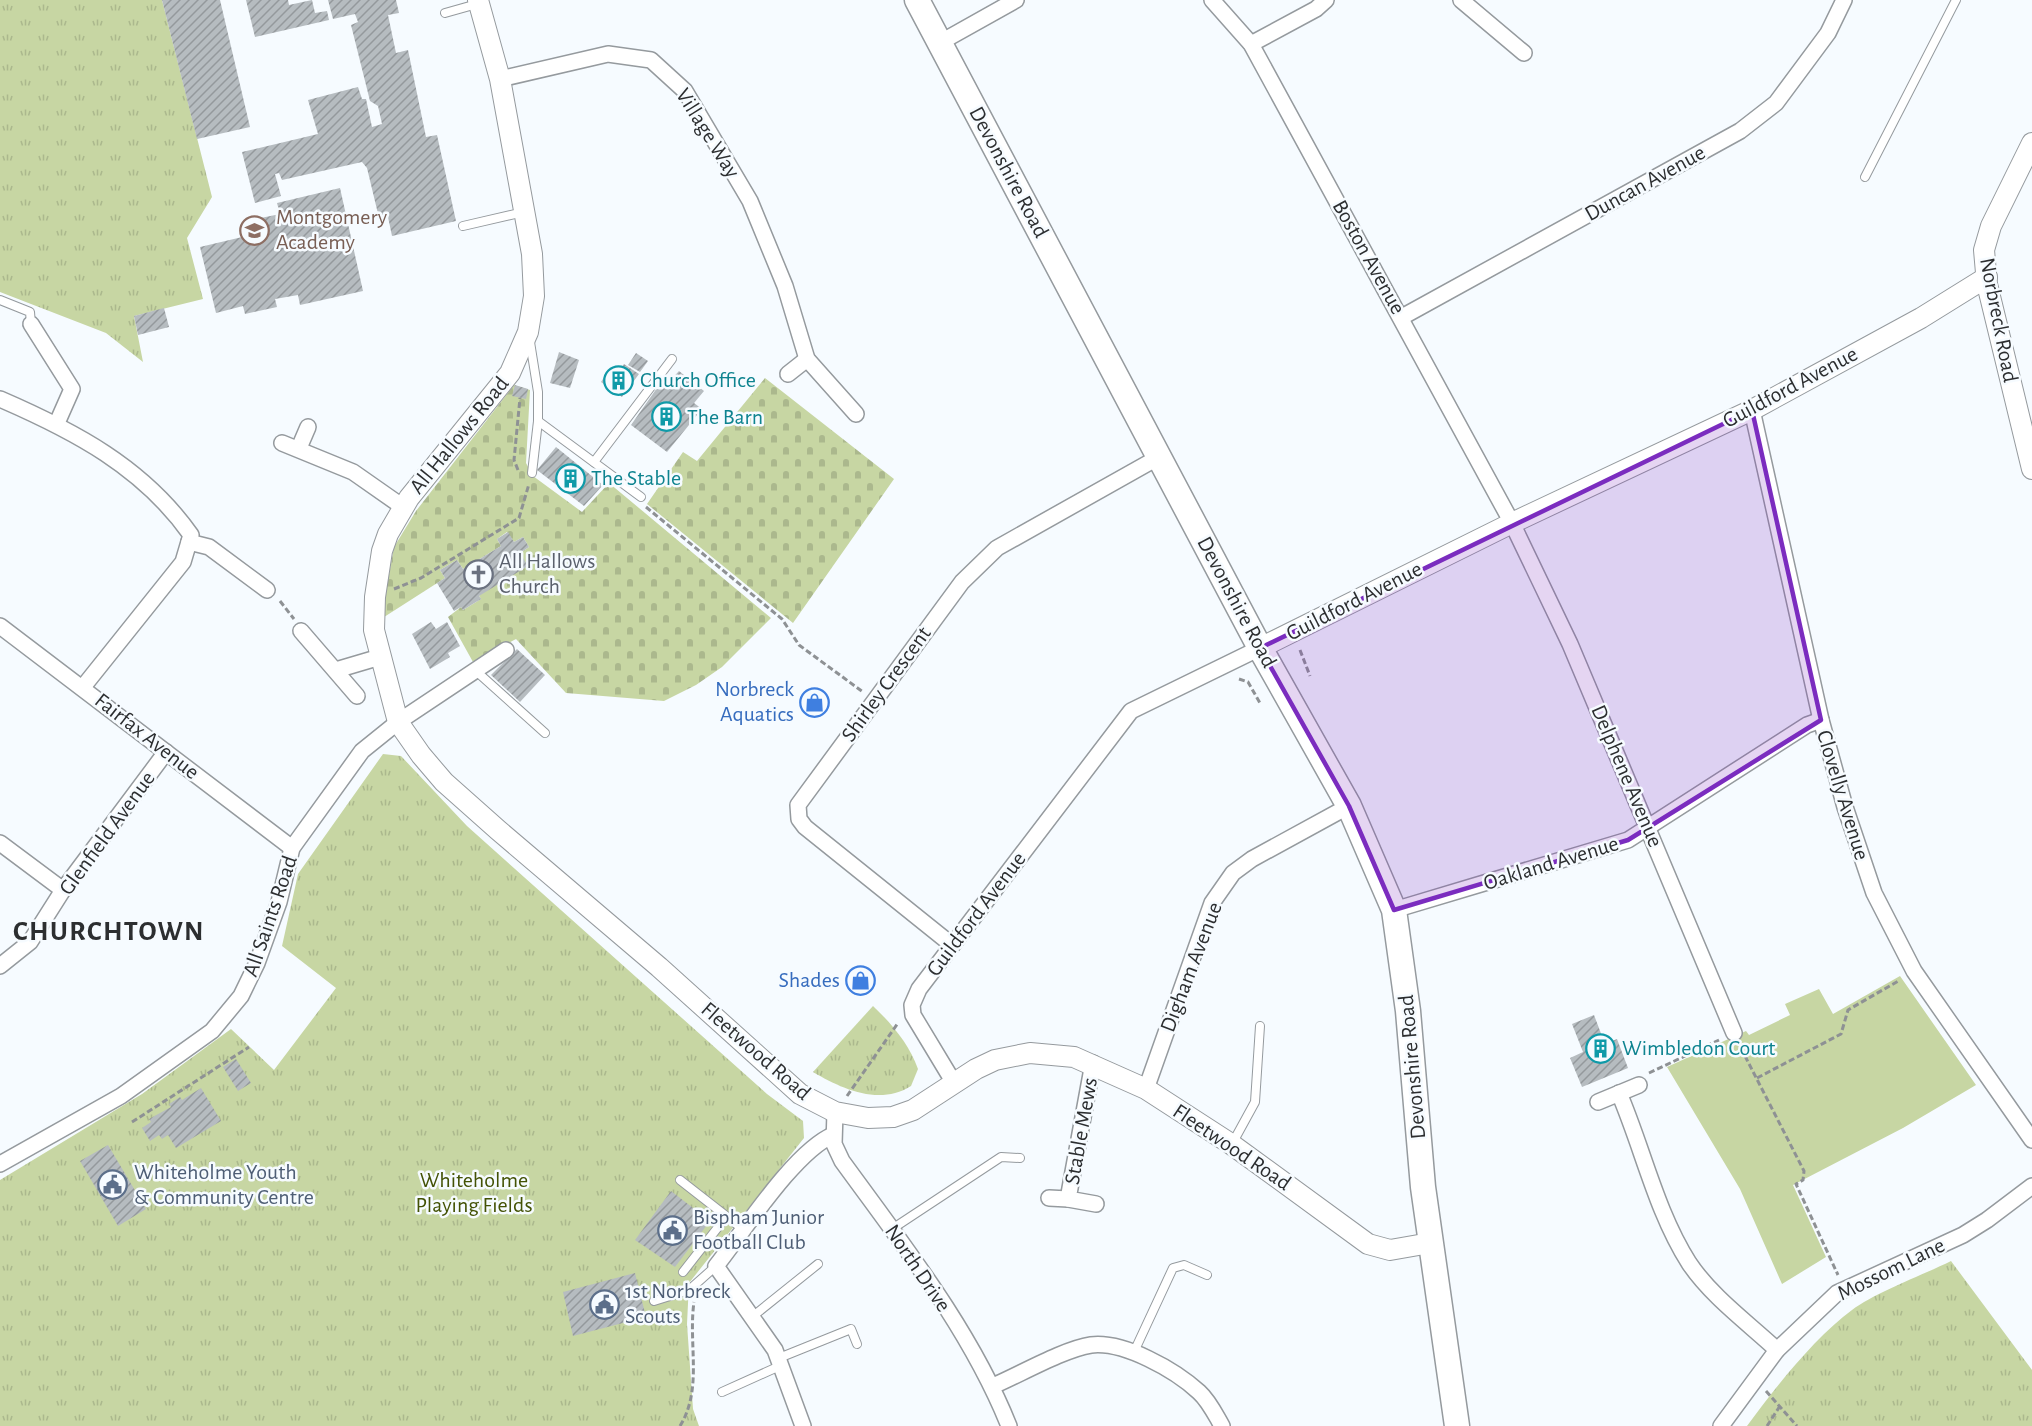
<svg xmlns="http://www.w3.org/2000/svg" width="2032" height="1426" font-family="'Alegreya Sans',sans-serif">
	<defs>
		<pattern id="grass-tufts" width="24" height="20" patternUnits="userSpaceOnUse" patternTransform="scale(1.5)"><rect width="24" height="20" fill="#c7d6a3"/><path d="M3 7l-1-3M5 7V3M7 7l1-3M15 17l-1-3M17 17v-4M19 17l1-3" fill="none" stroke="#abb88d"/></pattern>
		<pattern id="cemetery-stones" width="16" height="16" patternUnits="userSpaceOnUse" patternTransform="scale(1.5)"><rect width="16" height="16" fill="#c7d6a3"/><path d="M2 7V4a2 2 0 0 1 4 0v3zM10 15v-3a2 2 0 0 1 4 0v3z" fill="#abb88d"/></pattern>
		<pattern id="building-hatch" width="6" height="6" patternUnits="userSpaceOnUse" patternTransform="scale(1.5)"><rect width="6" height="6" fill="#b6bcc0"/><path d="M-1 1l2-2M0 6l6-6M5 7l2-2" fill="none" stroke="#94999c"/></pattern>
	</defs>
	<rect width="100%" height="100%" fill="#f6fbff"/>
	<g fill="url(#grass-tufts)">
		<path d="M0,0H162L212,197L187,238L203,299L134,316L143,362L106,333L0,292Z"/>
		<path d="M383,754L401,756L467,826L767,1094L803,1121L804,1138L689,1283L687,1324L693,1409L699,1426H0V1180L142,1094L231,1029L274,1070L336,988L282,946L298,874Z"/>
		<path d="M873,1006C892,1024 909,1044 918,1069L911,1086C879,1106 842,1089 813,1072Z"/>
		<path d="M1951,1261L2032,1370V1426H1747C1774,1389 1815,1337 1852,1310C1876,1292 1923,1275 1951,1261Z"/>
	</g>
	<g fill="url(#cemetery-stones)">
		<path d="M765,378L894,479L793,623L647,504L683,452L697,461Z"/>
		<path d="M514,385L530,390L526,463L533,476L582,512L609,483L771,618L722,667L696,685L664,701L566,693L516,639L473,662L448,617L461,607L463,610L481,599L479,596L520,553L529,547L523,537L514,542L507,532L497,539L501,546L463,569L457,560L440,570L445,578L381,619L394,547L416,511Z"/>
	</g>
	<path fill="#c7d6a3" d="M1900,976L1976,1085L1903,1128L1793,1185L1826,1257L1782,1284L1740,1189L1667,1067L1746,1031L1749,1035L1790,1015L1785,1004L1819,989L1833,1014Z"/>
	<g fill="url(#building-hatch)">
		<path d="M162,0H220L250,127L197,139Z"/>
		<path d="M246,0H288L289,5L312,0L315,13L327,11L329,20L255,37Z"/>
		<path d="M328,0H396L399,13L388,15L396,53L408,50L426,137L437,135L456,221L392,236L388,217L379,218L367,168L362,162L282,180L279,173L275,174L281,196L255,203L242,152L318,134L308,100L358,87L362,99H366L372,127L382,124L378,106L370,101L351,25L358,22L355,14L333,19Z"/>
		<path d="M340,188L363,291L300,305L298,295L275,299L277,307L245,314L243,306L216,313L200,247L259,233L256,219L280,214L277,203Z"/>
		<path d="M164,308L169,327L138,335L134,316Z"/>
		<path d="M559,352L579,360L570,388L550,383Z"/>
		<path d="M636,353L648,361L640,372L628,365Z"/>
		<path d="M624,364L639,374L622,397L601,382L607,373L614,377Z"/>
		<path d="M679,371L704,391L694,403L702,409L667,452L631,425L664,378L669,382Z"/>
		<path d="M515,385L528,389L526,399L512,396Z"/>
		<path d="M556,447L603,485L584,506L537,470Z"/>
		<path d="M508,532L514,542L523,537L529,547L520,553L528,566L479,596L481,599L463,610L461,607L454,611L437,583L445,578L440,570L457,560L463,569L501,546L497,539Z"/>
		<path d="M431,622L436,629L447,622L460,646L448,653L450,657L430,669L412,634Z"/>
		<path d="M517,649L545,675L520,702L491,675Z"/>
		<path d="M1594,1015L1605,1044L1617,1039L1628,1068L1582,1087L1570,1058L1583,1052L1572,1024Z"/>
		<path d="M236,1059L251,1083L238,1091L223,1067Z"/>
		<path d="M201,1088L221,1121L176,1148L168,1135L162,1139L159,1135L150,1141L142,1128L151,1122L149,1119L171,1107L169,1104L180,1097L182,1100Z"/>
		<path d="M108,1145L146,1209L118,1226L80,1161Z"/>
		<path d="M671,1191L710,1221L675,1267L635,1240Z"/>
		<path d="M635,1273L646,1317L573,1336L563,1292Z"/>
	</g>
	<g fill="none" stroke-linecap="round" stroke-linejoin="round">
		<defs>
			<g id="service">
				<path d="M445,13L477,4"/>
				<path d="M1865,177L1956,0"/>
				<path d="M463,226L524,212"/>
				<path d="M0,300L30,312L31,324"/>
				<path d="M530,342L538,392V421L641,497"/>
				<path d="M594,462L672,359"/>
				<path d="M532,473L538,421"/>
				<path d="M476,671L545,733"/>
				<path d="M1232,1144L1255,1102L1260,1026"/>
				<path d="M680,1180L744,1230"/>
				<path d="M892,1229L1001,1157L1020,1158"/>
				<path d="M683,1272L726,1217"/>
				<path d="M654,1301L689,1290L716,1266"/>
				<path d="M752,1317L818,1264"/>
				<path d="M1133,1354L1173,1268L1184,1265L1207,1275"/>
				<path d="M779,1358L851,1329L857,1344"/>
				<path d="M722,1392L782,1365"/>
			</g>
			<g id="minor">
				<path d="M1212,0L1251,44L1512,523L1570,644L1734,1033"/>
				<path d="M1461,0L1524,53"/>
				<path d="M941,42L1016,0"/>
				<path d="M1251,44L1316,9L1326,0"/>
				<path d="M500,79L608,54L651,60L685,91L750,201L785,286L807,359L856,414"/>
				<path d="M1402,317L1740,131L1776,103L1828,33L1844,0"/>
				<path d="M31,324L72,389L57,423"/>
				<path d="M788,374L807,359"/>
				<path d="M0,399C74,431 143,467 191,535L183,562L83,687"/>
				<path d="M1752,410L1821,720L1845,807L1874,893L1914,971L2032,1140"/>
				<path d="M282,443L353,472L403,507"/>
				<path d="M299,448L308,427"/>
				<path d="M189,542L209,547L267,590"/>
				<path d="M0,626L292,848"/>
				<path d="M301,631L357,696"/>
				<path d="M336,670L380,657"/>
				<path d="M0,843L63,890"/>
				<path d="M1394,910L1628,840L1807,725L1821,720"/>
				<path d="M952,945L805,827L799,819L798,805L962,582L997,548L1159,457"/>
				<path d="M0,966L30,942L63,890L166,752"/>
				<path d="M1093,1063L1068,1199L1096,1204"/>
				<path d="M954,1083L913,1015L912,1005L919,989L1131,711L1260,648"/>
				<path d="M1146,1089L1212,903L1233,873L1252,859L1349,806"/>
				<path d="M1619,1093C1643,1149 1656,1211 1689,1263C1711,1296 1748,1323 1777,1350"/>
				<path d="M1598,1102L1639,1085"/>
				<path d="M835,1112L834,1144L842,1161C903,1245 970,1329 1009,1426"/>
				<path d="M0,1164L121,1096L212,1031L241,996L257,963L279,902L292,848L362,751L398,722L506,650"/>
				<path d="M1049,1198L1068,1199"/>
				<path d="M993,1386C1019,1375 1064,1349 1091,1345C1124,1341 1175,1370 1199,1392C1209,1401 1215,1414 1222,1426"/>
				<path d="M803,1426L775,1350L716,1266C744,1231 794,1152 833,1135"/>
				<path d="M1721,1426L1777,1350L1837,1293L1963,1235L1987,1220L2032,1186"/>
			</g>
			<g id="tertiary">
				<path d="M478,0L500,79L532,254L534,296L528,332L510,373L409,498L388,534L382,551L375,597L374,630L398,722L421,755L444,782L498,830L659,967L800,1094L835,1112L868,1118L893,1117L913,1110L976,1069L995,1060L1030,1053L1074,1057L1146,1089L1231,1144L1368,1244L1390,1250L1430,1243"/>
				<path d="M2032,143L1991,226L1984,250L1987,284L2032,469"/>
				<path d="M1260,648L1512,523L1752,410L1921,318L1987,277"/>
			</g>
			<path id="primary" d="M917,0L1260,648L1349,806L1394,910L1408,1011L1423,1187L1457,1426"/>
		</defs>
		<use href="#service" stroke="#959a9e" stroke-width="10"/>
		<use href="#minor" stroke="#959a9e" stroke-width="18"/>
		<use href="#tertiary" stroke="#959a9e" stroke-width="22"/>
		<use href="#primary" stroke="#959a9e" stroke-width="27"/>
		<g stroke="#8e9194" stroke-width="3" stroke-dasharray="6 3" stroke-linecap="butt">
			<path d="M518,470L514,460L520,398"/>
			<path d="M646,507L782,619L799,645L863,692"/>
			<path d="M394,589L421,578L519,518L529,484"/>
			<path d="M280,601L294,619"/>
			<path d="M1300,650L1310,676"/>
			<path d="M1239,679L1248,682L1260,703"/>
			<path d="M1745,1056L1804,1171L1803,1180L1796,1184L1838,1275"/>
			<path d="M1649,1073L1719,1040"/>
			<path d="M1757,1078L1841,1034L1848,1010L1900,980"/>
			<path d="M847,1096L898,1023"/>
			<path d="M132,1122L249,1047"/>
			<path d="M1766,1391L1797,1426"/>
			<path d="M680,1426C703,1389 688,1344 694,1302"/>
			<path d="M1767,1426L1780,1406"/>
		</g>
		<use href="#service" stroke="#fff" stroke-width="8"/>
		<use href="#minor" stroke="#fff" stroke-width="15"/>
		<use href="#tertiary" stroke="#fff" stroke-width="20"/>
		<use href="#primary" stroke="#fff" stroke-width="24"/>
	</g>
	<path fill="#7b2cbf" fill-opacity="0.2" stroke="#7b2cbf" stroke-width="4.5" stroke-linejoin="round" d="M1752,410L1821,720L1628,840L1394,910L1349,806L1260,648Z"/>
	<defs>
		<symbol id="school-ring" viewBox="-11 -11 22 22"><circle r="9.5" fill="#f6fbff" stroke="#8d6e63" stroke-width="1.5"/><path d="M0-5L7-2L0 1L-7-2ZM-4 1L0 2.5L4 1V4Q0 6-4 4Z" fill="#8d6e63"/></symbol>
		<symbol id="building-ring" viewBox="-11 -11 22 22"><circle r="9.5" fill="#f6fbff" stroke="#0f9aa8" stroke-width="1.5"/><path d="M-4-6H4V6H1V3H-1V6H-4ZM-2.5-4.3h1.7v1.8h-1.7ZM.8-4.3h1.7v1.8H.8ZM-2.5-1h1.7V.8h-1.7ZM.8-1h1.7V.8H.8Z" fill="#0f9aa8"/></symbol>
		<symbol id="church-ring" viewBox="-11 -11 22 22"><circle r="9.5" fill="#f6fbff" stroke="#6b7280" stroke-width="1.5"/><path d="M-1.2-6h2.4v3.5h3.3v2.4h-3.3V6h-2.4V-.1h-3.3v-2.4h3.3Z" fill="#6b7280"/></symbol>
		<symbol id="shop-ring" viewBox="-11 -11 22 22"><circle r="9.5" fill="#f6fbff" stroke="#3f7fe0" stroke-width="1.5"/><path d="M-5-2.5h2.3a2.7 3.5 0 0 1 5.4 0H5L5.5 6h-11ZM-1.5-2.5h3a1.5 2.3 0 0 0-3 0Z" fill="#3f7fe0"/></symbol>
		<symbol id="civic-ring" viewBox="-11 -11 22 22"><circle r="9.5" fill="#f6fbff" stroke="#5c6f8a" stroke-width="1.5"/><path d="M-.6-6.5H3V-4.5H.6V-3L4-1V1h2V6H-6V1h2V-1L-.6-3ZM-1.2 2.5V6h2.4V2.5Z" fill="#5c6f8a"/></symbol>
	</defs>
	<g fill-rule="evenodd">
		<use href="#school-ring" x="238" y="214" width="33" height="33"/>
		<use href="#building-ring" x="602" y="364" width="33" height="33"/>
		<use href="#building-ring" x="650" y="400" width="33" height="33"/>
		<use href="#building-ring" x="554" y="462" width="33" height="33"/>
		<use href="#church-ring" x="462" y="558" width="33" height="33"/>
		<use href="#shop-ring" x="798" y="686" width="33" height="33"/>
		<use href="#shop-ring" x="844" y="964" width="33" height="33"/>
		<use href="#building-ring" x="1584" y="1032" width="33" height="33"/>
		<use href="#civic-ring" x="96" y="1168" width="33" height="33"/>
		<use href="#civic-ring" x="656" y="1214" width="33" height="33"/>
		<use href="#civic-ring" x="588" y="1288" width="33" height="33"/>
	</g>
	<g text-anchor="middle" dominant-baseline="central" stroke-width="5" stroke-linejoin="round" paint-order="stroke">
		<g font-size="22" fill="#2c2e30" stroke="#f6fbff">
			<text transform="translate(708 133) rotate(58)">Village Way</text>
			<text transform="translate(1009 172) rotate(62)">Devonshire Road</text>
			<text transform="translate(1645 183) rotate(-29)">Duncan Avenue</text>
			<text transform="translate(1369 257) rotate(61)">Boston Avenue</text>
			<text transform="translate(1999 320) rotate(79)">Norbreck Road</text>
			<text transform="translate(1790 387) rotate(-28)">Guildford Avenue</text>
			<text transform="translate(459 435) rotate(-51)">All Hallows Road</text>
			<text transform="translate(1354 601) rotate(-27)">Guildford Avenue</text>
			<text transform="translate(1237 602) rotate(62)">Devonshire Road</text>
			<text transform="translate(886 684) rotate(-54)">Shirley Crescent</text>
			<text transform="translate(147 736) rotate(38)">Fairfax Avenue</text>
			<text transform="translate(1627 776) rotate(67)">Delphene Avenue</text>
			<text transform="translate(1843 795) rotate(73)">Clovelly Avenue</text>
			<text transform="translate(107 833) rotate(-54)">Glenfield Avenue</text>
			<text transform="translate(1551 863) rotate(-17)">Oakland Avenue</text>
			<text transform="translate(976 914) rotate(-53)">Guildford Avenue</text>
			<text transform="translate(270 916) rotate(-71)">All Saints Road</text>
			<text transform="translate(1191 967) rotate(-69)">Digham Avenue</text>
			<text transform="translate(756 1051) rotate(41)">Fleetwood Road</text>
			<text transform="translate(1412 1067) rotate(-95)">Devonshire Road</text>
			<text transform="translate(1081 1131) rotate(-80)">Stable Mews</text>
			<text transform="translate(1232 1147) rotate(34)">Fleetwood Road</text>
			<text transform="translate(918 1268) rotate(56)">North Drive</text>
			<text transform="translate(1891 1269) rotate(-26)">Mossom Lane</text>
		</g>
		<g font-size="22" fill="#785e54" stroke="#f6fbff" text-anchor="start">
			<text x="276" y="217">Montgomery<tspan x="276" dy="25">Academy</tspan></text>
		</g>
		<g font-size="22" fill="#0d838f" stroke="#f6fbff" text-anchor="start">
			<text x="640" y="380">Church Office</text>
			<text x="687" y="417">The Barn</text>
			<text x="591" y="478">The Stable</text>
			<text x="1622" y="1048">Wimbledon Court</text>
		</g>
		<g font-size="22" fill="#5b616d" stroke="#f6fbff" text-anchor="start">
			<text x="499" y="561">All Hallows<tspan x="499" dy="25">Church</tspan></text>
		</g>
		<g font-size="22" fill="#366cbe" stroke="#f6fbff" text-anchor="end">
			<text x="794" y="689">Norbreck<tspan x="794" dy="25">Aquatics</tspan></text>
			<text x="840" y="980">Shades</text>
		</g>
		<g font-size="22" fill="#4e5e75" stroke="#f6fbff" text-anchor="start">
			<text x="134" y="1172">Whiteholme Youth<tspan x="134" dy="25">&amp; Community Centre</tspan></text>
			<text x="693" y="1217">Bispham Junior<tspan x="693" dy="25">Football Club</tspan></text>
			<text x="625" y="1291">1st Norbreck<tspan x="625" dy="25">Scouts</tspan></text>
		</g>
		<g font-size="22" fill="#435205" stroke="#f6fbff">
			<text x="474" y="1180">Whiteholme<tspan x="474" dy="25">Playing Fields</tspan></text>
		</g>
		<g font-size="28" font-weight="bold" letter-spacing="1.5" fill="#2c2e30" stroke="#f6fbff">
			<text x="109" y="932">CHURCHTOWN</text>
		</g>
	</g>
</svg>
